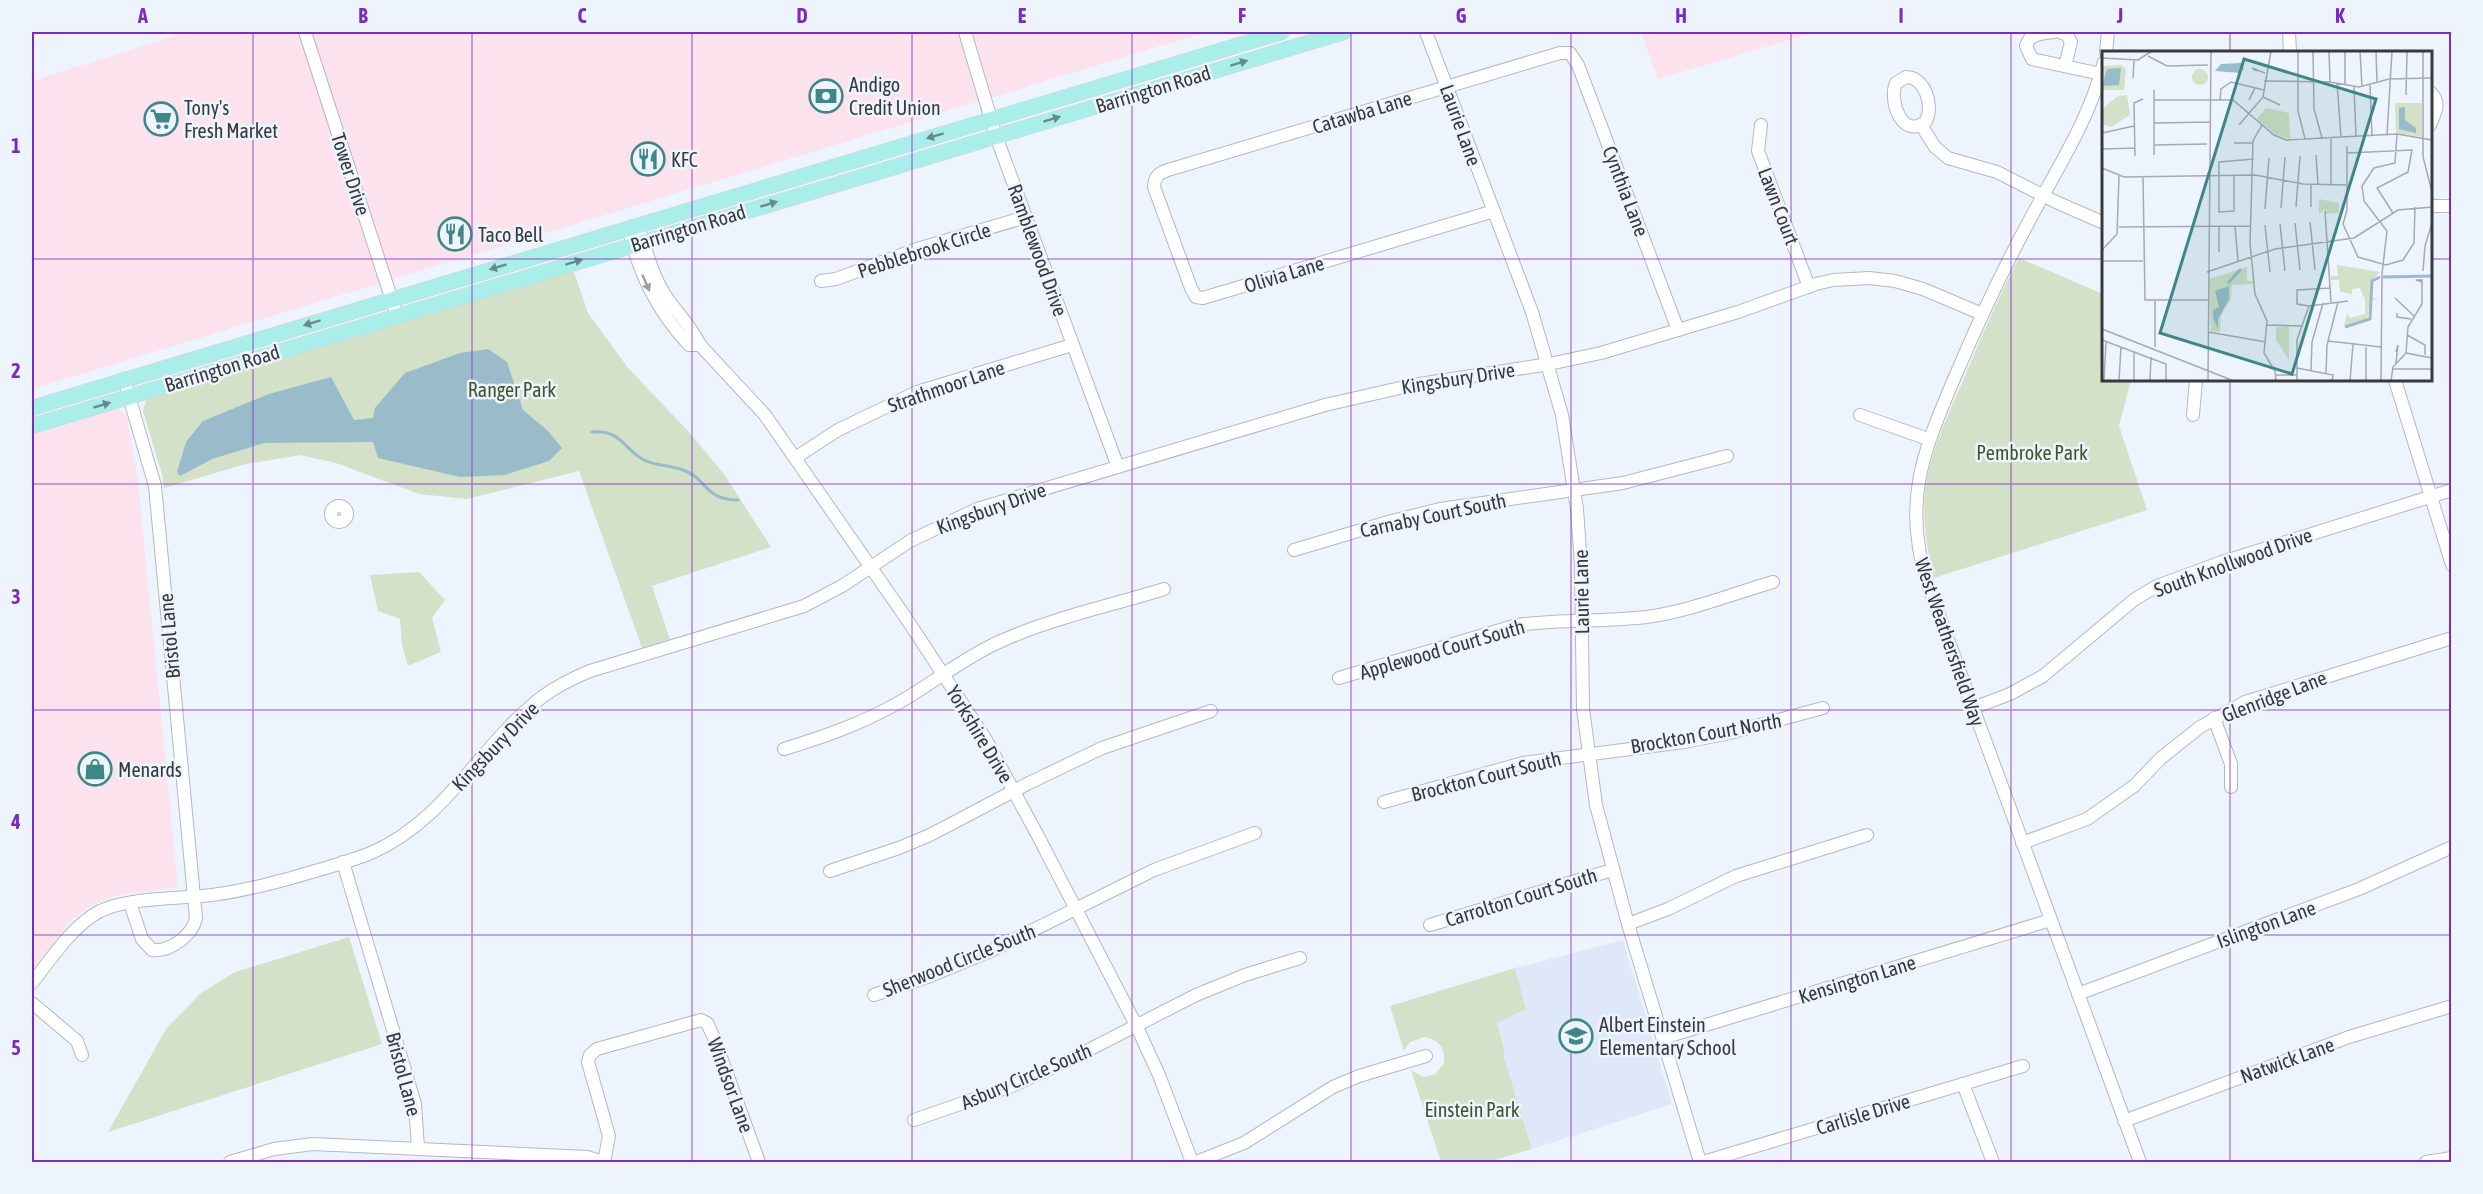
<svg xmlns="http://www.w3.org/2000/svg" width="2483" height="1194" font-family="'Asap Condensed',sans-serif">
	<rect width="100%" height="100%" fill="#eef4fe"/>
	<g fill="#fbe2ed">
		<path d="M187,32H1207L32,389V81Z"/>
		<path d="M1641,32H1816L1658,79Z"/>
		<path d="M118,408L127,416L138,482L178,887L119,895L90,906L72,919L32,970V432Z"/>
	</g>
	<path fill="#dee8f8" d="M1623,940L1672,1104L1532,1149L1504,1057V1049L1497,1023L1526,1009L1515,968Z"/>
	<g fill="#d2e1c7">
		<path d="M2019,258L2103,294L2104,380H2131L2119,426L2147,510L1934,578C1927,549 1922,521 1925,492C1929,454 1947,418 1962,383C1980,341 1997,299 2019,258Z"/>
		<path d="M573,269L588,313L628,368L689,432L724,474L771,547L652,586L670,639L642,648L579,471L467,499L419,494L336,463L300,455L246,464L164,488L162,474L143,411L147,398Z"/>
		<path d="M419,572L445,600L432,618L441,652L408,666L402,645L400,619L378,611L370,575Z"/>
		<path d="M349,937L382,1044L108,1132L166,1029L201,993L235,972Z"/>
		<path d="M1515,968L1526,1009L1497,1023L1504,1049V1057L1532,1149L1488,1162H1441L1411,1070L1423,1077L1436,1074L1444,1063C1446,1049 1439,1039 1424,1037L1410,1042L1404,1051L1390,1006Z"/>
	</g>
	<path fill="#99bbca" d="M488,349L507,362L523,410L548,431L562,448L549,461L504,475L460,477L378,458L373,442L264,443L212,459L180,476L177,472L186,442L203,421L269,394L331,377L354,420L373,418L375,408L405,373L460,353Z"/>
	<g fill="none" stroke-linecap="round" stroke-linejoin="round">
		<path stroke="#99bbca" stroke-width="3" d="M592,432C619,429 624,448 642,459C653,466 671,465 683,470C708,479 704,500 738,500"/>
		<defs>
			<g id="minor">
				<path d="M305,32L397,316"/>
				<path d="M965,32L996,136L1118,467"/>
				<path d="M1426,32L1532,312L1562,415L1577,509L1581,566L1583,709L1596,805L1628,924L1700,1162"/>
				<path d="M2054,32L2039,34L2030,38L2026,46L2032,59L2101,74"/>
				<path d="M2060,32L2067,35L2071,42L2065,66"/>
				<path d="M2289,32L2290,52"/>
				<path d="M2106,52L2108,32"/>
				<path d="M2104,62C2089,122 2054,173 2026,227C1999,277 1976,327 1954,379C1922,454 1902,504 1928,585L2140,1162"/>
				<path d="M1906,77C1925,77 1934,106 1926,121C1903,141 1888,101 1896,83Z"/>
				<path d="M2430,92C2442,103 2435,112 2430,125"/>
				<path d="M1761,125L1758,151L1809,287"/>
				<path d="M1921,125L1935,147L1948,158L1997,172L2056,202L2104,223"/>
				<path d="M2430,206H2452"/>
				<path d="M1494,211L1203,298L1196,297L1191,288L1154,187C1154,177 1159,173 1168,170L1560,53H1570L1578,65L1678,330"/>
				<path d="M638,225C646,249 651,273 665,295C676,312 692,327 700,345L765,415L906,618L985,738L1038,836L1136,1025L1159,1075L1192,1162"/>
				<path d="M628,228C639,273 657,311 689,345H700"/>
				<path d="M821,281L836,279L917,249L1026,217"/>
				<path d="M124,379L155,486L196,918C193,935 170,952 152,950L142,939L130,903"/>
				<path d="M2395,380L2452,565"/>
				<path d="M1860,415L1928,439"/>
				<path d="M2193,415L2196,380"/>
				<path d="M795,458L838,430L917,392L1072,345"/>
				<circle cx="339" cy="514" r="8"/>
				<path d="M1294,550L1388,522L1440,509L1623,483L1727,456"/>
				<path d="M1339,678L1517,625C1560,619 1604,622 1647,617C1690,611 1732,594 1773,582"/>
				<path d="M1973,708L2010,694L2043,676L2135,599L2157,586L2222,562L2452,490"/>
				<path d="M2214,718L2231,764V787"/>
				<path d="M784,749C823,737 861,724 898,703C932,684 963,658 999,642C1051,618 1110,606 1164,589"/>
				<path d="M1384,802L1523,763L1684,742L1730,733L1823,708"/>
				<path d="M2022,843L2087,819L2134,786L2161,758L2200,727L2245,702L2452,638"/>
				<path d="M343,862L415,1104L418,1148"/>
				<path d="M830,871L899,848L930,835L1029,783L1102,748L1211,711"/>
				<path d="M1628,924L1668,909L1736,876L1867,835"/>
				<path d="M1430,925L1612,870"/>
				<path d="M32,983C51,959 72,926 100,911C130,897 178,899 212,895C250,890 285,880 322,869C339,864 357,859 373,852C446,820 481,744 542,697C557,686 573,678 590,671L804,606L842,586L910,541L977,509L1325,405L1413,385L1549,364L1601,353L1738,312L1816,284L1833,280L1869,278L1895,281L1923,289L1982,314"/>
				<path d="M2078,994L2359,889L2452,847"/>
				<path d="M874,995L930,976L993,950L1154,870L1255,833"/>
				<path d="M32,1003L77,1041L82,1055"/>
				<path d="M1663,1038L2051,920"/>
				<path d="M1963,1084L1993,1162"/>
				<path d="M914,1120L1012,1086L1067,1061L1196,995L1245,975L1300,958"/>
				<path d="M2124,1121L2349,1037L2452,1006"/>
				<path d="M230,1162L274,1149L313,1144L587,1157L603,1162"/>
				<path d="M604,1162L609,1136L588,1062L590,1055L597,1049L701,1020L707,1023L714,1038L759,1162"/>
				<path d="M1196,1162L1244,1143L1333,1087L1359,1076L1426,1056"/>
				<path d="M1703,1162L2023,1066"/>
				<path d="M2426,1162L2452,1158"/>
			</g>
			<g id="major">
				<path d="M32,408L1282,32"/>
				<path d="M32,426L1344,32"/>
			</g>
		</defs>
		<use href="#minor" stroke="#b2b9c1" stroke-width="14"/>
		<use href="#major" stroke="#d3d3d4" stroke-width="16"/>
		<use href="#minor" stroke="#fff" stroke-width="12"/>
		<use href="#major" stroke="#a9eee8" stroke-width="15"/>
	</g>
	<defs><path id="oneway-solid" d="M-6-.8H1V-3.2L6.5 0L1 3.2V.8H-6Z" transform="scale(1.5)"/></defs>
	<g fill="#6a8a8a">
		<use href="#oneway-solid" transform="translate(1239 63) rotate(-17)"/>
		<use href="#oneway-solid" transform="translate(1052 119) rotate(-17)"/>
		<use href="#oneway-solid" transform="translate(935 136) rotate(163)"/>
		<use href="#oneway-solid" transform="translate(769 204) rotate(-17)"/>
		<use href="#oneway-solid" transform="translate(574 262) rotate(-17)"/>
		<use href="#oneway-solid" transform="translate(498 267) rotate(163)"/>
		<use href="#oneway-solid" transform="translate(312 323) rotate(163)"/>
		<use href="#oneway-solid" transform="translate(102 405) rotate(-17)"/>
	</g>
	<use fill="#9b9c9e" href="#oneway-solid" transform="translate(646 283) rotate(66)"/>
	<path fill="none" stroke="#7b2cbf" stroke-width="1.5" stroke-opacity="0.55" d="M253,32V1162M472,32V1162M692,32V1162M912,32V1162M1132,32V1162M1351,32V1162M1571,32V1162M1791,32V1162M2011,32V1162M2230,32V52M32,259H2104M2430,259H2452M2230,380V1162M32,484H2452M32,710H2452M32,935H2452"/>
	<defs>
		<symbol id="bank-ring" viewBox="-11 -11 22 22"><circle r="9.5" fill="#eef4fe" stroke="#3f8787" stroke-width="1.5"/><path d="M-6-4H6V4H-6ZM0-2.3a2.3 2.3 0 1 0 0 4.6a2.3 2.3 0 1 0 0-4.6Z" fill="#3f8787"/></symbol>
		<symbol id="supermarket-ring" viewBox="-11 -11 22 22"><circle r="9.5" fill="#eef4fe" stroke="#3f8787" stroke-width="1.5"/><path d="M-6-5.5h2.5l.6 2H6L4.5 2H-2.5L-4.4-4H-6ZM-1.5 3.2a1.3 1.3 0 1 0 .1 0ZM3 3.2a1.3 1.3 0 1 0 .1 0Z" fill="#3f8787"/></symbol>
		<symbol id="restaurant-ring" viewBox="-11 -11 22 22"><circle r="9.5" fill="#eef4fe" stroke="#3f8787" stroke-width="1.5"/><path d="M-5-6h1v4h1v-4h1v4h1v-4h1v5L-1.5 .5V6h-2V.5L-5-1ZM5-6V6H3V1.5H1.5Q1.5-4 5-6Z" fill="#3f8787"/></symbol>
		<symbol id="shop-ring" viewBox="-11 -11 22 22"><circle r="9.5" fill="#eef4fe" stroke="#3f8787" stroke-width="1.5"/><path d="M-5-2.5h2.3a2.7 3.5 0 0 1 5.4 0H5L5.5 6h-11ZM-1.5-2.5h3a1.5 2.3 0 0 0-3 0Z" fill="#3f8787"/></symbol>
		<symbol id="school-ring" viewBox="-11 -11 22 22"><circle r="9.5" fill="#eef4fe" stroke="#3f8787" stroke-width="1.5"/><path d="M0-5L7-2L0 1L-7-2ZM-4 1L0 2.5L4 1V4Q0 6-4 4Z" fill="#3f8787"/></symbol>
	</defs>
	<g fill-rule="evenodd">
		<use href="#bank-ring" x="807" y="77" width="38" height="38"/>
		<use href="#supermarket-ring" x="142" y="100" width="38" height="38"/>
		<use href="#restaurant-ring" x="629" y="140" width="38" height="38"/>
		<use href="#restaurant-ring" x="436" y="215" width="38" height="38"/>
		<use href="#shop-ring" x="76" y="750" width="38" height="38"/>
		<use href="#school-ring" x="1557" y="1017" width="38" height="38"/>
	</g>
	<g text-anchor="middle" dominant-baseline="central" stroke-width="5" stroke-linejoin="round" paint-order="stroke">
		<g font-size="20" fill="#37393d" stroke="#eef4fe" text-anchor="start">
			<text x="849" y="84">Andigo<tspan x="849" dy="23">Credit Union</tspan></text>
			<text x="184" y="107">Tony's<tspan x="184" dy="23">Fresh Market</tspan></text>
			<text x="671" y="159">KFC</text>
			<text x="478" y="234">Taco Bell</text>
			<text x="118" y="769">Menards</text>
			<text x="1599" y="1024">Albert Einstein<tspan x="1599" dy="23">Elementary School</tspan></text>
		</g>
		<g font-size="20" fill="#37393d" stroke="#eef4fe">
			<text transform="translate(1153 89) rotate(-17)">Barrington Road</text>
			<text transform="translate(1362 112) rotate(-17)">Catawba Lane</text>
			<text transform="translate(1461 125) rotate(70)">Laurie Lane</text>
			<text transform="translate(351 174) rotate(72)">Tower Drive</text>
			<text transform="translate(1626 191) rotate(69)">Cynthia Lane</text>
			<text transform="translate(1779 206) rotate(69)">Lawn Court</text>
			<text transform="translate(688 228) rotate(-17)">Barrington Road</text>
			<text transform="translate(924 250) rotate(-18)">Pebblebrook Circle</text>
			<text transform="translate(1038 250) rotate(70)">Ramblewood Drive</text>
			<text transform="translate(1284 274) rotate(-17)">Olivia Lane</text>
			<text transform="translate(222 368) rotate(-17)">Barrington Road</text>
			<text transform="translate(1458 378) rotate(-9)">Kingsbury Drive</text>
			<text transform="translate(946 386) rotate(-19)">Strathmoor Lane</text>
			<text transform="translate(991 508) rotate(-20)">Kingsbury Drive</text>
			<text transform="translate(1433 515) rotate(-12)">Carnaby Court South</text>
			<text transform="translate(2233 562) rotate(-20)">South Knollwood Drive</text>
			<text transform="translate(1581 592) rotate(-91)">Laurie Lane</text>
			<text transform="translate(169 636) rotate(-95)">Bristol Lane</text>
			<text transform="translate(1950 642) rotate(71)">West Weathersfield Way</text>
			<text transform="translate(1442 649) rotate(-16)">Applewood Court South</text>
			<text transform="translate(2274 696) rotate(-21)">Glenridge Lane</text>
			<text transform="translate(1706 733) rotate(-10)">Brockton Court North</text>
			<text transform="translate(980 734) rotate(59)">Yorkshire Drive</text>
			<text transform="translate(495 746) rotate(-46)">Kingsbury Drive</text>
			<text transform="translate(1486 776) rotate(-14)">Brockton Court South</text>
			<text transform="translate(1521 897) rotate(-17)">Carrolton Court South</text>
			<text transform="translate(2266 924) rotate(-20)">Islington Lane</text>
			<text transform="translate(959 960) rotate(-22)">Sherwood Circle South</text>
			<text transform="translate(1857 979) rotate(-17)">Kensington Lane</text>
			<text transform="translate(2287 1060) rotate(-20)">Natwick Lane</text>
			<text transform="translate(404 1074) rotate(75)">Bristol Lane</text>
			<text transform="translate(1026 1076) rotate(-23)">Asbury Circle South</text>
			<text transform="translate(731 1085) rotate(70)">Windsor Lane</text>
			<text transform="translate(1863 1114) rotate(-17)">Carlisle Drive</text>
		</g>
		<g font-size="20" fill="#3e552a" stroke="#eef4fe">
			<text x="512" y="389">Ranger Park</text>
			<text x="2032" y="452">Pembroke Park</text>
			<text x="1472" y="1109">Einstein Park</text>
		</g>
	</g>
	<g transform="translate(2102 51)">
		<rect width="330" height="330" fill="#eef4fe"/>
		<path d="M19,14L24,18L22,39H0V15ZM90 26a8 8 0 1 1 16 0a8 8 0 1 1-16 0ZM25,44L28,64L9,76L0,73V58L16,45ZM293,52H320V86L294,82ZM164,57L187,62L188,88L174,84L155,68ZM217,148L237,152V162L224,163L223,158L217,163ZM235,214L278,221L270,229L268,247L278,248L268,249L265,269L242,275L245,262L248,267L263,263V249L258,237L250,238V243L238,241L237,229H229V225H236ZM145,216V230H152V233L130,234L129,248L119,265L118,281L109,280L107,228ZM187,275V309L174,289V276Z" fill="#d2e1c7"/>
		<path d="M139,12L142,17L138,22L113,20L119,13ZM19,17L17,34L0,35L5,18ZM303,56V69L314,77V82L297,78V57ZM127,235V248L116,268V279L111,266V259L117,256L113,240Z" fill="#99bbca"/>
		<path fill="none" stroke="#99bbca" stroke-width="3" d="M281,226L330,225M126,232L139,218M243,276L268,268L270,230L278,226"/>
		<path fill="none" stroke="#a5a9b1" stroke-width="1.5" d="M196,0V60L203,88M211,0L212,58L220,87M227,0L228,31M243,0V34M258,0L260,36M274,0L275,31M321,0V106L330,141M46,5L65,15L106,14M0,7L36,9L50,0M155,20L150,17L163,22M31,27L32,9M162,30L228,31L257,36L287,28L330,27M235,32L239,86M268,34L270,85M252,36L254,85M52,39V104M150,43L147,49L153,37M304,44L305,0M161,46L178,54M52,49H131L172,84L184,89L295,83L330,89M118,49L119,38L129,31L162,39M52,72L108,71M137,74L161,46L169,0M160,74L151,90L148,192L153,243L165,270L162,302L173,320L174,330M0,82L32,75M285,84L290,0M132,92H151M52,94L105,93M245,95V159L241,173L256,206L284,214L301,209L312,192L313,156M0,98L33,97M245,102L310,99L306,121L275,137L291,162M214,104L216,134M33,105L32,52L41,48M0,117L22,126L153,124L201,133L244,134M132,124V160L117,161V111L152,108M41,126L43,249H107M229,134V87M194,156L198,105M209,156V134M179,157L183,106M163,158L167,107M223,160L229,251M208,171L213,219M193,172L198,219M178,173L183,220M163,174L168,221M133,175L136,210M17,176L148,175M117,176V201M0,199L15,183L17,125M0,210H41M321,220L323,195L330,172M105,221L173,198L252,187L296,159L330,156M228,237L195,239V253L207,255L246,250M293,247L312,265M53,250V296M295,262V266L309,268M165,274L199,275M0,278L132,330M106,281L164,291M305,284L323,294V304M0,289L64,313V330M226,290L279,296M294,301L296,294L294,312M304,302L330,307M195,317L231,324L230,330M290,318H330M209,319L210,291L221,252M224,322L225,294L236,251M174,324H195M2,330L4,291M17,330L19,295M32,330V300M48,330L49,306M106,330L109,0M195,330V289L207,255M248,330L251,293M264,330V296M279,330L280,223L285,180L262,150L260,135L272,117L293,112L295,83M289,330L291,316L304,302L306,276L320,253V229H314L320,231"/>
		<path fill="#3f8787" fill-opacity="0.15" stroke="#3f8787" stroke-width="3" d="M142,8L274,48L190,323L58,282Z"/>
		<rect width="330" height="330" fill="none" stroke="#37393d" stroke-width="3"/>
	</g>
	<rect width="2483" height="1194" fill="none" stroke="#eef4fe" stroke-width="66"/>
	<rect x="33" y="33" width="2417" height="1128" fill="none" stroke="#7b2cbf" stroke-width="2"/>
	<g font-size="20" text-anchor="middle" font-weight="bold" fill="#7b2cbf">
		<text x="143" y="23">A</text>
		<text x="363" y="23">B</text>
		<text x="582" y="23">C</text>
		<text x="802" y="23">D</text>
		<text x="1022" y="23">E</text>
		<text x="1242" y="23">F</text>
		<text x="1461" y="23">G</text>
		<text x="1681" y="23">H</text>
		<text x="1901" y="23">I</text>
		<text x="2120" y="23">J</text>
		<text x="2340" y="23">K</text>
		<text x="16" y="153">1</text>
		<text x="16" y="378">2</text>
		<text x="16" y="604">3</text>
		<text x="16" y="829">4</text>
		<text x="16" y="1055">5</text>
	</g>
</svg>
